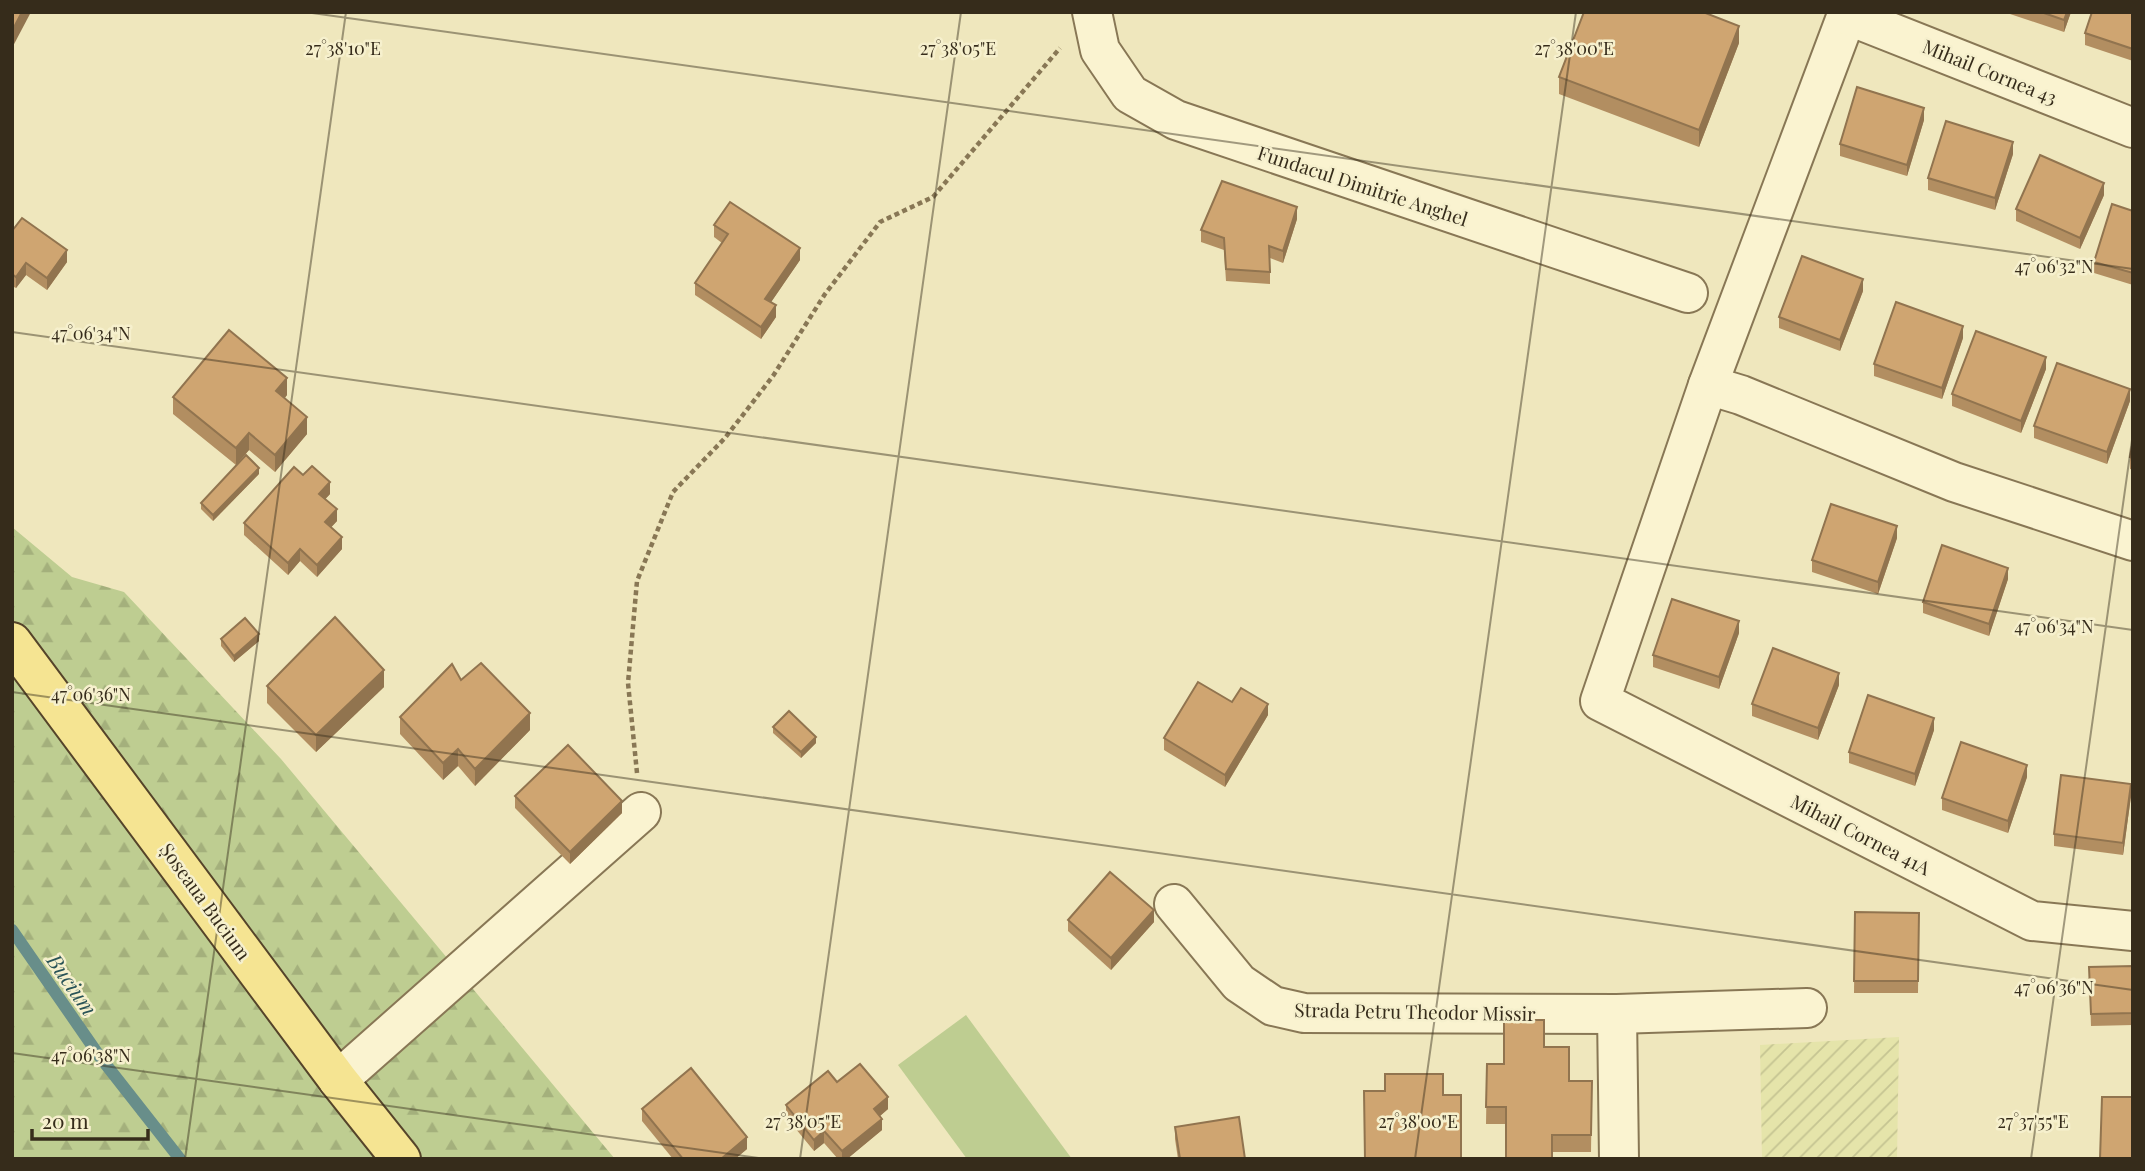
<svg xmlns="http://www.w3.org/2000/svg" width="2145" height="1171" font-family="'Playfair Display',serif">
	<defs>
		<pattern id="farmland-furrows" width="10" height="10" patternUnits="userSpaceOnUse" patternTransform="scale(1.75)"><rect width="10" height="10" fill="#e5e4aa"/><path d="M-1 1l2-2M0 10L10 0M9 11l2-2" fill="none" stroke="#c5c492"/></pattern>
		<pattern id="forest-firs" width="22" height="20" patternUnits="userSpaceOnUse" patternTransform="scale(1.75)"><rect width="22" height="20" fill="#becd91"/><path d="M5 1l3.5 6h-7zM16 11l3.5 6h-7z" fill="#a4b07c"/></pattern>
	</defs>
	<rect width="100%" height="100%" fill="#efe7bd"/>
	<path fill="url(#farmland-furrows)" d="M1899,1037L1897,1159H1762L1760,1045Z"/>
	<path fill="url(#forest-firs)" d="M12,527L72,577L124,592L281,759L615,1159H12Z"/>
	<path fill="#becd91" d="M966,1015L1072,1159H967L898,1065Z"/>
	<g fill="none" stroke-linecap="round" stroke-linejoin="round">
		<path stroke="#688e8a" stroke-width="12" d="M12,930L100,1057L180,1159"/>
		<defs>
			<g id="minor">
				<path d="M1092,12L1100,50L1130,94L1176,120L1688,293"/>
				<path d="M1848,12L1708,385L1600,701L2032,921L2133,931"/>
				<path d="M1847,15L2133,128"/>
				<path d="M1708,385L1741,395L1954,482L2133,541"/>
				<path d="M1174,904L1239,983L1273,1006L1304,1013L1617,1014L1807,1008"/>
				<path d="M1617,1014L1619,1159"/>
				<path d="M338,1080L641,812"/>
			</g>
			<path id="major" d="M12,642L338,1080L401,1159"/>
		</defs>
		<use href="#minor" stroke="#875" stroke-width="42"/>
		<use href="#major" stroke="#55442a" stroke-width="42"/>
		<path stroke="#875" stroke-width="4.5" stroke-dasharray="5 3.5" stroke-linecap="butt" d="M637,773L628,683L637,581L673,492L725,438L773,376L825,294L880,222L933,197L1060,48"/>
		<use href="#minor" stroke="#faf3d0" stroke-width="38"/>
		<use href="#major" stroke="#f5e492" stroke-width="38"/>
	</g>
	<g fill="#b28e61">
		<path d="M2004,12H2071L2064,32Z"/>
		<path d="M2133,12V61L2085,45V33Z"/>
		<path d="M1739,43L1699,147L1559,94V77Z"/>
		<path d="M1924,120L1907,176L1840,156V144Z"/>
		<path d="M2013,154L1995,210L1928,190V178Z"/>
		<path d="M2104,195L2080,249L2016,221V209Z"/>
		<path d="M2133,211V285L2094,273V262Z"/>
		<path d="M1297,219L1283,263L1270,258V284L1226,281L1224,250L1201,242V230Z"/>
		<path d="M714,225L800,260L771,302L776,317L761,339L695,295V283L722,243L714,237Z"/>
		<path d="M12,231L67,262L47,290L26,275L16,288L12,286Z"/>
		<path d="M1863,291L1840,351L1779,328V317Z"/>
		<path d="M1963,338L1942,399L1874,376V364Z"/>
		<path d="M2046,369L2021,433L1952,406V394Z"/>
		<path d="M287,395L284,399L307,434L275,472L249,450L236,465L173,414V397Z"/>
		<path d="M2130,401L2107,464L2034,438V426Z"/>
		<path d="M2133,440V470L2130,469V457Z"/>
		<path d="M259,474L213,521L201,509V503Z"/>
		<path d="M303,475L330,494L325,499L337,521L331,527L342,549L317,577L300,561L288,575L244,535V523Z"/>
		<path d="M1897,538L1878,594L1812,572V560Z"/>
		<path d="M2008,579L1989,636L1923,613V602Z"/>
		<path d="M1739,633L1719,689L1653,667V655Z"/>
		<path d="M221,639L259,641L234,662L221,646Z"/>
		<path d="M461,680L530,730L475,786L458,766L443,780L400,734V717Z"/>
		<path d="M1839,685L1818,740L1752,716V704Z"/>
		<path d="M267,686L384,687L316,752L267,703Z"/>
		<path d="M1232,702L1268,715L1225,787L1164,750V738Z"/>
		<path d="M773,727L816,743L801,758L773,733Z"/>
		<path d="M1934,730L1915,786L1849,763V752Z"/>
		<path d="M2027,777L2008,833L1942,810V798Z"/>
		<path d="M515,796L622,813L570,864L515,808Z"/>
		<path d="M2131,796L2123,855L2054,846V834Z"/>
		<path d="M1855,912L1919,913L1918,993H1854Z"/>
		<path d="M1068,920L1154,922L1111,970L1068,931Z"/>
		<path d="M2133,966V1025L2091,1026L2089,967Z"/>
		<path d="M1544,1047L1569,1081H1592L1591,1152H1552V1159H1506V1124H1486L1487,1064H1504Z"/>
		<path d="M837,1082L888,1109L880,1116L882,1130L847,1159H838L824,1143L814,1151L786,1117V1105Z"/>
		<path d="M642,1109L747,1149L735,1159H673L642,1121Z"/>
		<path d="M1175,1127L1245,1159H1178L1175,1139Z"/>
	</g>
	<g fill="#91744f">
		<path d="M22,12H31L12,48V31Z"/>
		<path d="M2067,12H2071L2064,32V20Z"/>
		<path d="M1739,26V43L1699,147V130Z"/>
		<path d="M1924,108V120L1907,176V165Z"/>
		<path d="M2013,142V154L1995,210V198Z"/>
		<path d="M2104,183V195L2080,249V238Z"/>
		<path d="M1297,207V219L1283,263V251Z"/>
		<path d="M800,248V260L765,311V299Z"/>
		<path d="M67,250V262L47,290V278Z"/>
		<path d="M26,263V275L16,288V277Z"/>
		<path d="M1863,279V291L1840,351V340Z"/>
		<path d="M776,305V317L761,339V327Z"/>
		<path d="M1963,326V338L1942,399V388Z"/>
		<path d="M2046,357V369L2021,433V421Z"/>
		<path d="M287,378V395L276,409V391Z"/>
		<path d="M2130,389V401L2107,464V452Z"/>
		<path d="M307,417V434L275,472V455Z"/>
		<path d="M249,433V450L236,465V448Z"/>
		<path d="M259,468V474L213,521V515Z"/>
		<path d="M330,482V494L319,506V494Z"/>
		<path d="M337,509V521L325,534V522Z"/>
		<path d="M1897,526V538L1878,594V582Z"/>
		<path d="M342,537V549L317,577V565Z"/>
		<path d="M300,549V561L288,575V563Z"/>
		<path d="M2008,568V579L1989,636V624Z"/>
		<path d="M1739,621V633L1719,689V677Z"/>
		<path d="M259,634V641L234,662V656Z"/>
		<path d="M384,670V687L316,752V735Z"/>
		<path d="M1839,673V685L1818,740V728Z"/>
		<path d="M1268,704V715L1225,787V775Z"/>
		<path d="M530,713V730L475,786V769Z"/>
		<path d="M1934,718V730L1915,786V774Z"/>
		<path d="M816,737V743L801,758V752Z"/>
		<path d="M458,749V766L443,780V763Z"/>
		<path d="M2027,765V777L2008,833V821Z"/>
		<path d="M2131,784V796L2123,855V843Z"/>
		<path d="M622,801V813L570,864V852Z"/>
		<path d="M1154,910V922L1111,970V958Z"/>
		<path d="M888,1097V1109L874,1121V1109Z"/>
		<path d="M882,1119V1130L847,1159H842V1151Z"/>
		<path d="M824,1131V1143L814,1151V1140Z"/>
		<path d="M747,1137V1149L735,1159H721Z"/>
	</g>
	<g fill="#cfa571" stroke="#91744f" stroke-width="2">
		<path d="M12,12H22L12,31Z"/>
		<path d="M1584,12H1703L1739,26L1699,130L1559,77Z"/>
		<path d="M2041,12H2067L2064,20Z"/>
		<path d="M2092,12H2133V49L2085,33Z"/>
		<path d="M1857,87L1924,108L1907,165L1840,144Z"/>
		<path d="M1946,121L2013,142L1995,198L1928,178Z"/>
		<path d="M2040,155L2104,183L2080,238L2016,209Z"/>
		<path d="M1222,181L1297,207L1283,251L1269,246L1270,272L1226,269L1224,238L1201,230Z"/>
		<path d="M730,202L800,248L765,299L776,305L761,327L695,283L728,234L714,225Z"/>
		<path d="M2112,204L2133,211V273L2094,262Z"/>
		<path d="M22,218L67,250L47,278L26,263L16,277L12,274V231Z"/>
		<path d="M1802,256L1863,279L1840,340L1779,317Z"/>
		<path d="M1896,302L1963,326L1942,388L1874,364Z"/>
		<path d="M229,330L287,378L276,391L307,417L275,455L249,433L236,448L173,397Z"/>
		<path d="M1976,331L2046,357L2021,421L1952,394Z"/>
		<path d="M2057,363L2130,389L2107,452L2034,426Z"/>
		<path d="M2133,440V458L2130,457Z"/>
		<path d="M246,455L259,468L213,515L201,503Z"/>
		<path d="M312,466L330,482L319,494L337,509L325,522L342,537L317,565L300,549L288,563L244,523L294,467L303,475Z"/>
		<path d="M1831,504L1897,526L1878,582L1812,560Z"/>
		<path d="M1942,545L2008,568L1989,624L1923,602Z"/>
		<path d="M1672,599L1739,621L1719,677L1653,655Z"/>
		<path d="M335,617L384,670L316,735L267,686Z"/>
		<path d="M245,618L259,634L234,656L221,639Z"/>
		<path d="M1773,648L1839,673L1818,728L1752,704Z"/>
		<path d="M481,663L530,713L475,769L458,749L443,763L400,717L452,664L461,680Z"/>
		<path d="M1198,682L1232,702L1241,688L1268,704L1225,775L1164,738Z"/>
		<path d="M1868,695L1934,718L1915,774L1849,752Z"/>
		<path d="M789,711L816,737L801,752L773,727Z"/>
		<path d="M1961,742L2027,765L2008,821L1942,798Z"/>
		<path d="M568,745L622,801L570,852L515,796Z"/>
		<path d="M2061,775L2131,784L2123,843L2054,834Z"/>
		<path d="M1110,872L1154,910L1111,958L1068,920Z"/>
		<path d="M1855,912L1919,913L1918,981H1854Z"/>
		<path d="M2133,966V1013L2091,1014L2089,967Z"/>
		<path d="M1504,1020H1544V1047H1569V1081H1592L1591,1135H1552V1158H1506V1107H1486L1487,1064H1504Z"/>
		<path d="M860,1064L888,1097L874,1109L882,1119L842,1151L824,1131L814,1140L786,1105L828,1071L837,1082Z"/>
		<path d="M691,1068L747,1137L721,1159H683L642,1109Z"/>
		<path d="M1385,1074H1443V1095H1461V1159H1365L1364,1091H1385Z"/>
		<path d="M2102,1097H2133V1159H2100Z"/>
		<path d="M1239,1117L1245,1159H1180L1175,1127Z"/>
	</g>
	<path fill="none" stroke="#362c1b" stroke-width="2" stroke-opacity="0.45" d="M305,12L2133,269M12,332L2133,630M12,692L2133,990M12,1053L766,1159M185,1159L346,12M800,1159L961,12M1415,1159L1576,12M2031,1159L2133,433"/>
	<g text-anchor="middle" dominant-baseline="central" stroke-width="5" stroke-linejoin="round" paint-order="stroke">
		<g font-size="19" fill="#362c1b" stroke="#f6f0cd">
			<text transform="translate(1990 71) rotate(22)">Mihail Cornea 43</text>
			<text transform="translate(1363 185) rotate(18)">Fundacul Dimitrie Anghel</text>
			<text transform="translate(1861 834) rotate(27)">Mihail Cornea 41A</text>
			<text transform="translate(206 901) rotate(54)">Șoseaua Bucium</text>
			<text transform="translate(1415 1011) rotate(1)">Strada Petru Theodor Missir</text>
		</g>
		<g font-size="21" font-style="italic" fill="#295357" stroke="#f6f0cd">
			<text transform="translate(73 984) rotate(55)">Bucium</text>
		</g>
	</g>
	<g font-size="18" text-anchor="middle" fill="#362c1b" stroke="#f6f0cd" stroke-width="5" stroke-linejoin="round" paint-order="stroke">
		<text x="343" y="55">27°38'10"E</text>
		<text x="958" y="55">27°38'05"E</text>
		<text x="1574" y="55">27°38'00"E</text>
		<text x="2054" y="273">47°06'32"N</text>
		<text x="91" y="340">47°06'34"N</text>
		<text x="2054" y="633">47°06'34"N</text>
		<text x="91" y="701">47°06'36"N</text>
		<text x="2054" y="994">47°06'36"N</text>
		<text x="91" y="1062">47°06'38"N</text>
		<text x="803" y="1128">27°38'05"E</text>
		<text x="1418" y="1128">27°38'00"E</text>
		<text x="2033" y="1128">27°37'55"E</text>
	</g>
	<rect width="2145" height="1171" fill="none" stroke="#362c1b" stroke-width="28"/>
	<path d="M32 1129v10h116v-10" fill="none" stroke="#362c1b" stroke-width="3.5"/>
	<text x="42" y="1129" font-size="21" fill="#362c1b" stroke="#f6f0cd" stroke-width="5" paint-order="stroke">20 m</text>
</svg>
